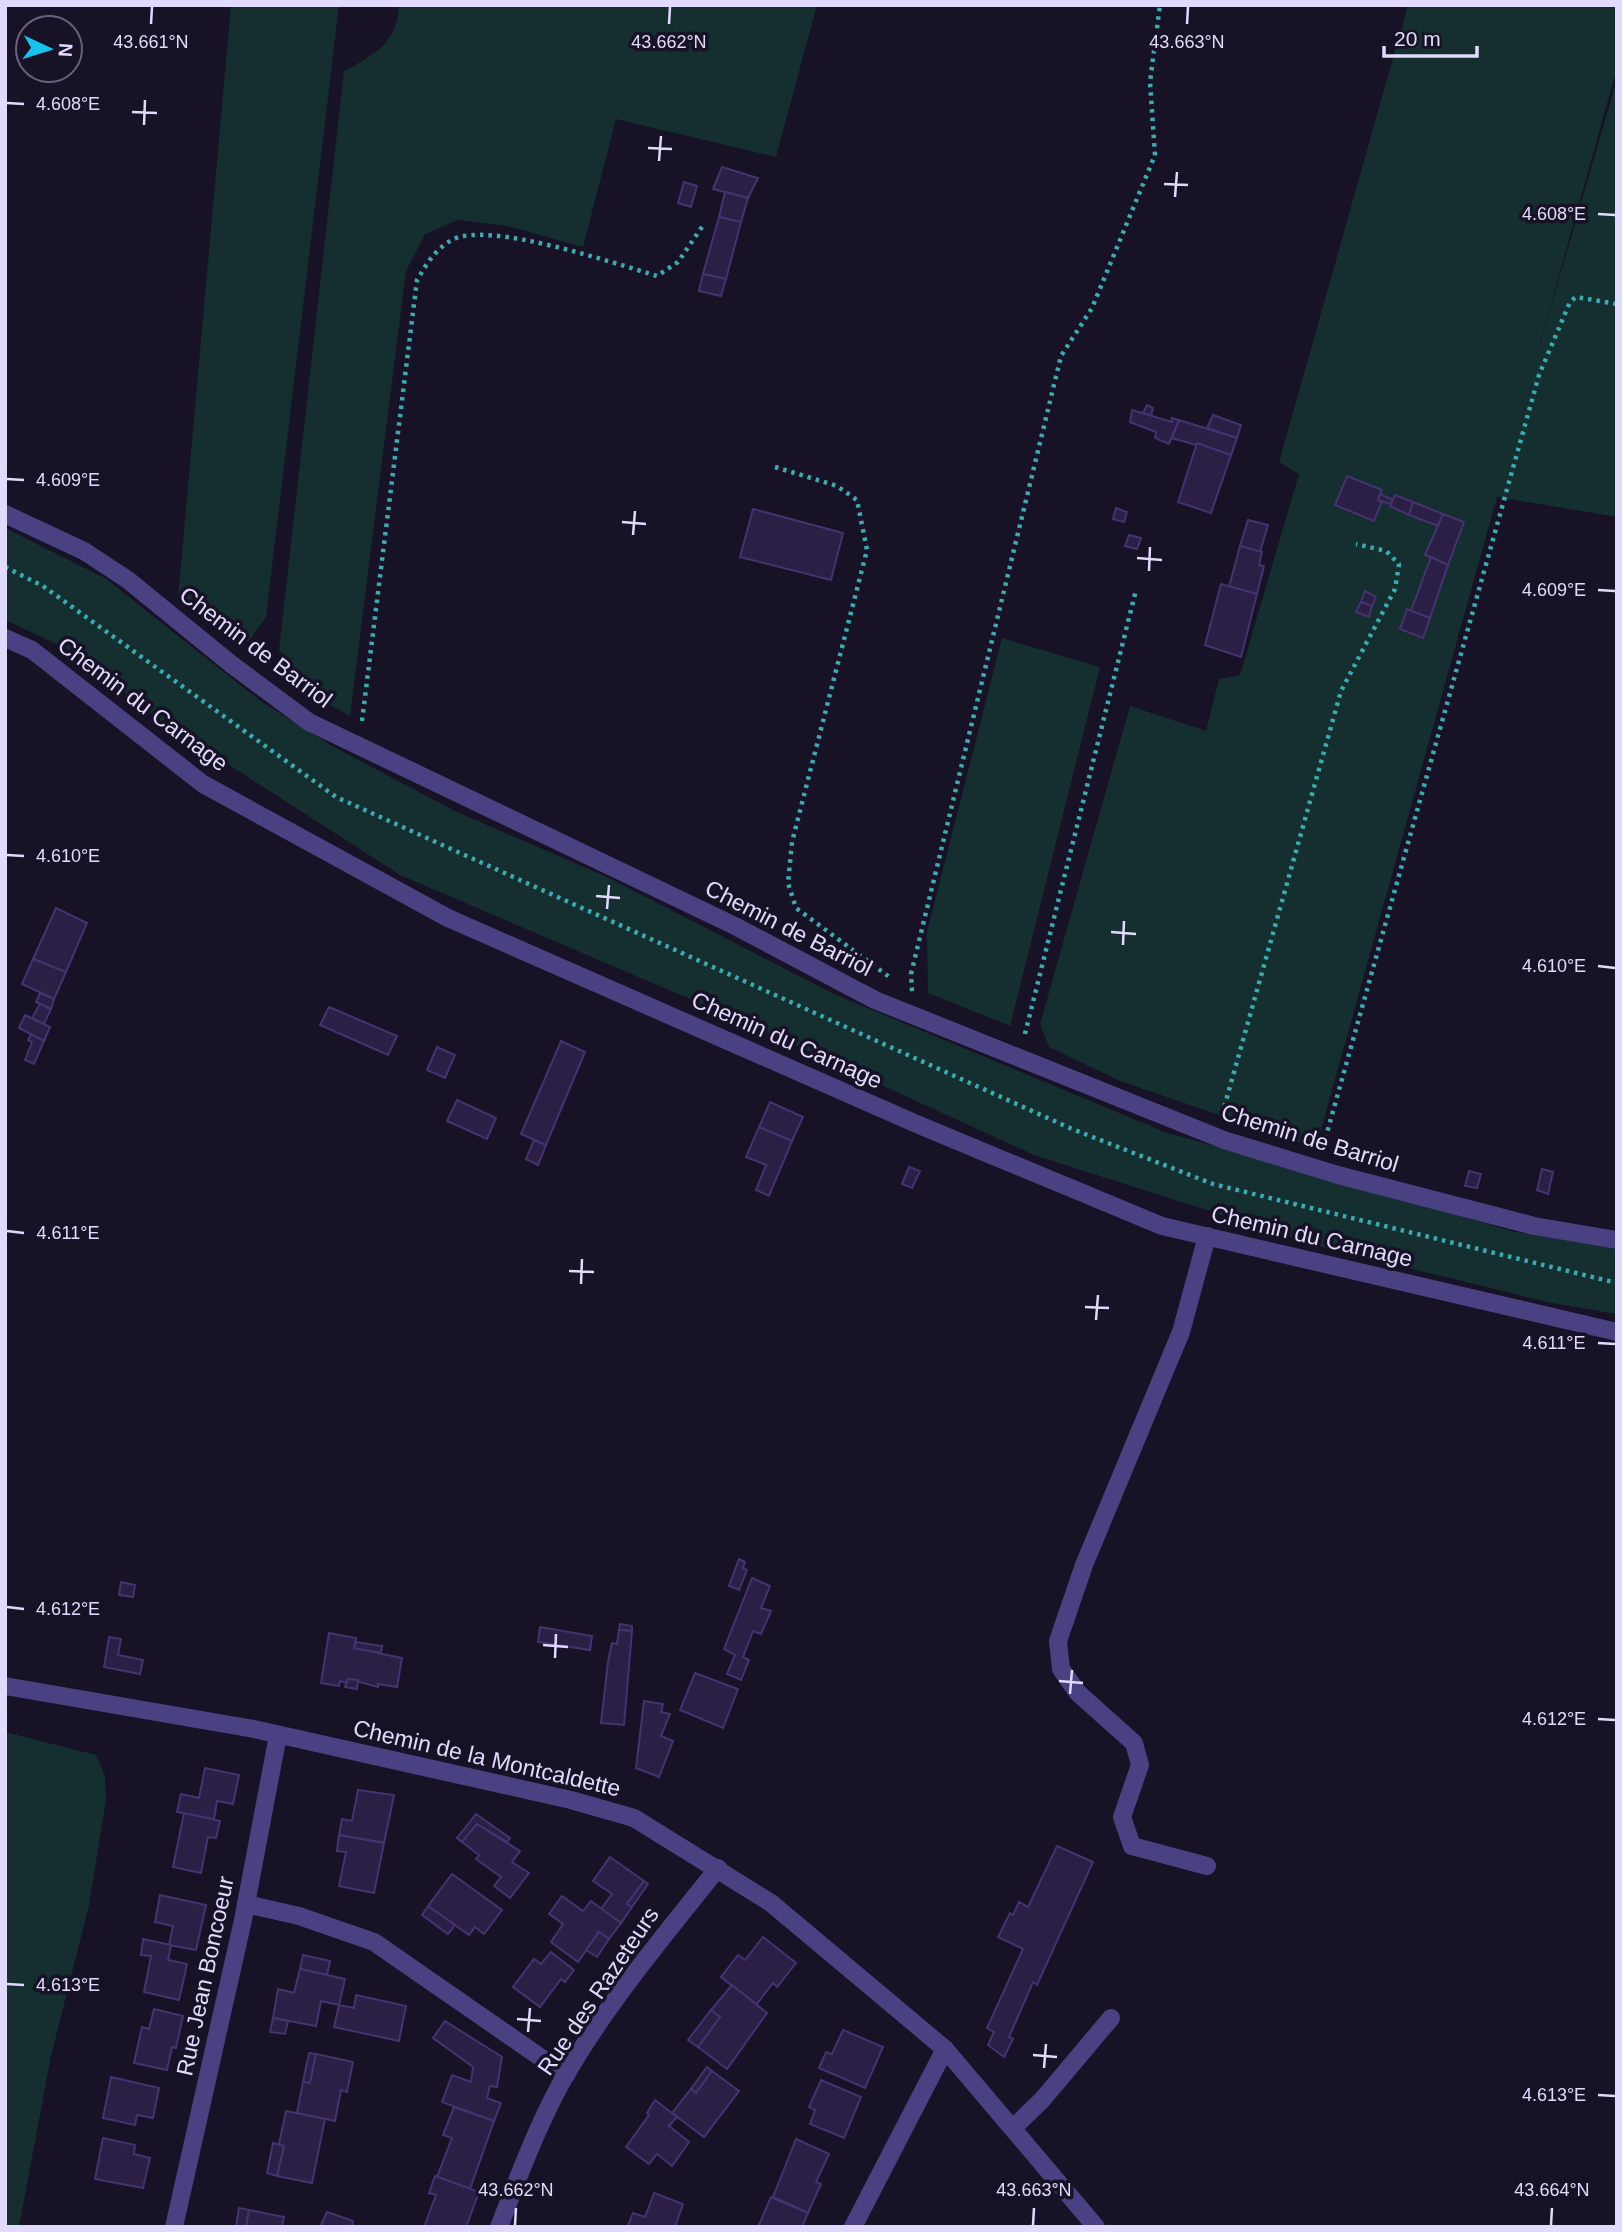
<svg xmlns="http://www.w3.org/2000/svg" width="1622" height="2232" font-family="Arial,sans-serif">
	<rect width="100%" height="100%" fill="#171226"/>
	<g fill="#152e30">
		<path d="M231,5H339L266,617L248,642L231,640L178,598Z"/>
		<path d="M399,5H817L776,157L616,119L583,247L507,226L458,220L425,234L406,271L350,716L303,690L279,650L344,71C375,54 397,44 399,5Z"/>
		<path d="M1408,5H1617V68L1538,351L1617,79V517L1497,497L1316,1148L1120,1081L1049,1047L1040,1024L1130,706L1206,731L1219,679L1240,675L1299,474L1279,462Z"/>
		<path d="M5,528L105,578L259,700L332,746L457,812L607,877L834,994L1165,1132L1516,1232L1617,1248V1314L1552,1303L1322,1247L1034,1155L753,1026L400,875L161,721L67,649L5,620Z"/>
		<path d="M1002,638L1100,667L1010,1026L928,993L927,932Z"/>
		<path d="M5,1732L96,1755L105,1776L106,1800L89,1905L51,2056L19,2227H5Z"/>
	</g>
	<g fill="#2b1f46" stroke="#453370" stroke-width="2">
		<path d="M722,167L758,178L748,198L713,189Z"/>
		<path d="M684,182L697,186L691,207L678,203Z"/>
		<path d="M725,192L748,198L741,222L719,217Z"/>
		<path d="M719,217L741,222L726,279L703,274Z"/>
		<path d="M703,274L726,279L721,296L699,291Z"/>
		<path d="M1147,405L1153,408L1151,416L1143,413Z"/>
		<path d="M1132,410L1172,422V418L1179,420L1169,444L1155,438L1156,432L1130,422Z"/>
		<path d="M1213,415L1241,425L1237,438L1207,428Z"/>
		<path d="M1179,420L1237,438L1231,455L1172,438Z"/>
		<path d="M1197,443L1231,455L1211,513L1178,502Z"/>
		<path d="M1347,476L1382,490L1378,500L1382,501L1374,521L1335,505Z"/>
		<path d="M1380,494L1393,500L1391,504L1378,500Z"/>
		<path d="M1395,495L1413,502L1409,515L1390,506Z"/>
		<path d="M1413,502L1443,514L1438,526L1409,515Z"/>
		<path d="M1116,508L1127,512L1124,522L1113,519Z"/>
		<path d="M753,509L843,533L831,580L740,557Z"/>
		<path d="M1443,514L1464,522L1448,565L1425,555Z"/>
		<path d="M1248,520L1268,525L1260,552L1240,546Z"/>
		<path d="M1129,535L1141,538L1137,549L1125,546Z"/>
		<path d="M1240,546L1262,552L1259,565L1264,566L1257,594L1229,587Z"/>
		<path d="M1431,557L1448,565L1430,618L1411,611Z"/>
		<path d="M1221,584L1257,594L1241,657L1205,645Z"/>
		<path d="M1365,591L1376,597L1372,606L1361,602Z"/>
		<path d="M1361,602L1372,606L1369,617L1356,612Z"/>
		<path d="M1407,609L1430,618L1423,638L1400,629Z"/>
		<path d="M56,908L87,923L66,972L33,959Z"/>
		<path d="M33,959L66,972L54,999L22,984Z"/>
		<path d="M40,993L54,999L51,1009L36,1002Z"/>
		<path d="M40,1004L51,1009L44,1024L32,1018Z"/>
		<path d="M329,1007L397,1036L388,1055L320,1025Z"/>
		<path d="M25,1015L50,1027L44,1041L19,1028Z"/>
		<path d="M31,1034L44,1041L34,1064L25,1060L32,1042L28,1040Z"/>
		<path d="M561,1041L585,1052L546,1145L521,1134Z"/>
		<path d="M437,1047L455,1055L445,1078L427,1070Z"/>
		<path d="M457,1100L496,1118L487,1139L447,1121Z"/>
		<path d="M770,1102L803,1117L792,1141L759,1127Z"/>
		<path d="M759,1127L792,1141L769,1196L756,1190L766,1165L746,1157Z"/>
		<path d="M534,1140L546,1145L538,1165L526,1159Z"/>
		<path d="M909,1167L920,1171L912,1188L902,1184Z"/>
		<path d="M1542,1169L1553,1172L1548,1194L1537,1190Z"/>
		<path d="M1469,1171L1481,1174L1477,1188L1465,1186Z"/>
		<path d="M739,1559L745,1562L743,1568L747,1570L739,1590L729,1586Z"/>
		<path d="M752,1578L770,1586L761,1608L771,1611L761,1634L753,1631L743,1657L749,1660L741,1680L727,1674L735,1655L724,1649Z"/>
		<path d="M121,1582L135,1585L133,1597L119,1595Z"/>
		<path d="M620,1624L632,1626V1631L619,1630Z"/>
		<path d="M540,1627L592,1636L590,1650L538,1642Z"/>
		<path d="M619,1630L632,1631L624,1725L601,1723L608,1662L612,1643L617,1644Z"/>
		<path d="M329,1633L356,1638L354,1648L402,1658L397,1687L378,1684V1687L348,1679L347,1683L340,1681L339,1686L321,1683Z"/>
		<path d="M109,1637L121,1639L118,1655L143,1660L140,1674L104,1667Z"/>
		<path d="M356,1642L382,1646L381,1653L354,1648Z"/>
		<path d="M695,1673L738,1689L723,1728L680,1710Z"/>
		<path d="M348,1679L358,1680L357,1689L345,1687Z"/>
		<path d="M644,1701L663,1704L661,1712L670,1714L661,1736L673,1741L659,1777L636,1768Z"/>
		<path d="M205,1768L239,1775L233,1804L217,1801L214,1819L177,1812L181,1794L199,1798Z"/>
		<path d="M358,1790L394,1795L384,1843L339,1835L342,1819L352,1821Z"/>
		<path d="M184,1813L220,1821L216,1838L208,1837L201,1873L173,1867Z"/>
		<path d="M476,1814L510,1838L507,1842L477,1824L462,1842L457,1838Z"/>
		<path d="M477,1824L520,1851L512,1862L529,1873L510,1898L494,1886L501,1877L476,1859L479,1855L462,1842Z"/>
		<path d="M339,1835L384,1843L374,1893L339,1886L346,1852L337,1851Z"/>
		<path d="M1057,1846L1093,1862L1037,1985L1033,1982L1009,2037L1013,2039L1004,2057L988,2045L994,2032L987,2028L1023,1949L998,1937L1010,1913L1013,1915L1019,1902L1028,1907Z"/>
		<path d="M610,1857L644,1881L627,1904L632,1907L621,1923L601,1909L612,1894L593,1881Z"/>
		<path d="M452,1874L502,1910L484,1934L475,1927L469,1935L428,1906Z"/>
		<path d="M644,1881L648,1884L632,1907L627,1904Z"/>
		<path d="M160,1895L206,1905L196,1950L169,1945L173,1926L155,1922Z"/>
		<path d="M562,1896L583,1911L591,1901L621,1923L609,1939L599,1932L578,1962L551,1942L563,1924L549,1914Z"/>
		<path d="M428,1906L455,1925L448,1934L422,1915Z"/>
		<path d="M599,1932L609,1939L597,1957L586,1950Z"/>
		<path d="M763,1937L796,1963L777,1987L773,1983L756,2005L721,1977L738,1955L745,1960Z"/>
		<path d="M143,1939L171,1945L168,1960L187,1964L179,2000L144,1992L151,1956L141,1955Z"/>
		<path d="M551,1952L574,1970L565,1982L561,1979L540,2007L513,1987L534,1959L541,1964Z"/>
		<path d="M303,1955L330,1961L327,1975L300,1969Z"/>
		<path d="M300,1969L345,1979L339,2005L321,2001L316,2026L273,2018L278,1989L294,1993Z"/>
		<path d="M732,1985L767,2013L727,2069L698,2047L720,2017L711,2010Z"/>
		<path d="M356,1995L406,2006L399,2041L334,2027L339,2005L354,2008Z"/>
		<path d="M154,2009L183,2016L176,2048L172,2047L167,2070L134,2063L142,2027L149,2029Z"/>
		<path d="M711,2010L720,2017L698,2047L688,2040Z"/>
		<path d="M273,2018L288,2021L285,2034L270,2032Z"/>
		<path d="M445,2021L502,2057L497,2087L490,2086L487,2098L501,2103L494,2121L442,2102L452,2075L471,2082L473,2067L433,2038Z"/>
		<path d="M843,2030L883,2047L865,2088L819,2068L826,2052L832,2054Z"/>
		<path d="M309,2053L316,2054L310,2083L303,2082Z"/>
		<path d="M316,2054L353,2062L347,2092L341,2090L335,2121L297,2113L303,2082L310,2083Z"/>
		<path d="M707,2067L712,2071L696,2093L691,2089Z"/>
		<path d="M712,2071L739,2091L704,2137L672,2113L691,2089L696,2093Z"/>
		<path d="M111,2077L159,2088L153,2118L137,2115L135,2125L103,2118Z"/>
		<path d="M821,2080L861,2097L844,2138L810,2124L815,2110L809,2107Z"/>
		<path d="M655,2100L677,2117L669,2126L689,2142L672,2166L657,2154L649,2164L626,2147L649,2115L647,2113Z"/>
		<path d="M454,2107L494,2121L470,2189L437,2177L452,2138L443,2135Z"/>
		<path d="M286,2111L325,2119L312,2183L277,2176L284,2146L279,2144Z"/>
		<path d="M103,2138L135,2145L134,2154L150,2158L143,2188L95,2179Z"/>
		<path d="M796,2139L829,2154L816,2182L821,2184L808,2213L773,2197Z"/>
		<path d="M273,2143L284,2146L277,2176L267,2173Z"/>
		<path d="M435,2176L479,2192L466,2227H424L436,2195L429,2193Z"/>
		<path d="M654,2193L683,2204L675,2227L628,2226L633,2213L645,2217Z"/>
		<path d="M771,2197L808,2213L802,2227H758Z"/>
		<path d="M239,2208L249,2210L246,2227H236Z"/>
		<path d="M249,2210L284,2217L282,2227H246Z"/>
		<path d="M327,2212L353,2221L352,2227H320Z"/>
	</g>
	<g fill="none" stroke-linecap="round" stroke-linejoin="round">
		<g stroke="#3aacb0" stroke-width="4.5" stroke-dasharray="3.5 5" stroke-linecap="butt">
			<path d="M775,467L837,486L857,500L867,550L792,842L788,883L796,908L892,979"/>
			<path d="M5,567L43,586L336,797L1072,1129L1213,1184L1617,1283"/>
			<path d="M362,721L417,280C426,265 435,249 452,240C487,220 617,264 657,276L678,262L704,224"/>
			<path d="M912,991L911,974L1061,356L1092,308L1155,155L1150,82L1160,5"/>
			<path d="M1025,1034L1136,590"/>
			<path d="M1222,1115L1341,691L1395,589L1399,564L1386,551L1356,544"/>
			<path d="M1323,1147L1539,375L1570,302L1576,297L1617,304"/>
		</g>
		<g stroke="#494181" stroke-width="18">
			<path d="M5,514L84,551L128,580L231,664L309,722L735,926L875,1000L1224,1140L1338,1175L1534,1226L1617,1240"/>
			<path d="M5,638L32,650L203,784L448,918L919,1125L1162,1226L1617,1332"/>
			<path d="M1207,1236L1181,1332L1084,1565L1058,1641L1061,1669L1078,1693L1134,1743L1140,1765L1122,1817L1132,1846L1207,1866"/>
			<path d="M5,1686L254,1729L571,1800L634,1818L771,1903L945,2049L1096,2227"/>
			<path d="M246,1904L299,1916L374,1942L566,2075"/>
			<path d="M1013,2128L1042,2100L1111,2018"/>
			<path d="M174,2227L243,1920L278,1735"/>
			<path d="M499,2227C520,2173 541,2115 571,2066C613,1996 667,1932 718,1868"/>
			<path d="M853,2227L945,2049"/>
		</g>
	</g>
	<path fill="none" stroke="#e1dafc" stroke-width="2.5" d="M151,24L152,7M669,24L670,7M1187,24L1188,7M7,103L24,104M132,112L157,113M144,125L145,100M648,148L672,149M659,161L661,136M1164,184L1188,185M1175,197L1177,172M1598,214L1615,215M7,479L24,480M622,522L646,524M633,535L635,511M1137,558L1162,560M1149,571L1150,547M1598,590L1615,591M7,855L24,856M596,896L620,898M607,909L609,885M1111,932L1136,934M1123,945L1124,921M1598,966L1615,968M7,1231L24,1233M569,1271L594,1272M581,1284L582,1259M1085,1307L1109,1308M1096,1320L1098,1295M1598,1343L1615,1344M7,1607L24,1609M543,1645L568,1647M555,1658L556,1634M1059,1681L1083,1683M1070,1694L1072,1670M1598,1719L1615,1720M7,1984L24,1985M517,2019L541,2021M528,2032L530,2008M1033,2055L1057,2057M1044,2068L1046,2044M1598,2095L1615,2096M515,2225L516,2208M1033,2225L1034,2208M1551,2225L1552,2208"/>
	<g text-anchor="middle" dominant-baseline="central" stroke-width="7" stroke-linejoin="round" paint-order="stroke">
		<g font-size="23" fill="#e1dafc" stroke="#171226">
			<text transform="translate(256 647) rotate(37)">Chemin de Barriol</text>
			<text transform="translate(143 704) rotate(37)">Chemin du Carnage</text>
			<text transform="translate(789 928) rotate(27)">Chemin de Barriol</text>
			<text transform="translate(787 1040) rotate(24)">Chemin du Carnage</text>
			<text transform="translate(1310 1138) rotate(17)">Chemin de Barriol</text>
			<text transform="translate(1312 1236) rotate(13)">Chemin du Carnage</text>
			<text transform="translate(487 1758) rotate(13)">Chemin de la Montcaldette</text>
			<text transform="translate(205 1976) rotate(-78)">Rue Jean Boncoeur</text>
			<text transform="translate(598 1991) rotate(-56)">Rue des Razeteurs</text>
		</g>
	</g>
	<g font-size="18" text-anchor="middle" fill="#e1dafc" stroke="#171226" stroke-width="7" stroke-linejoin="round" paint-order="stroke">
		<text x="151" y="48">43.661°N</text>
		<text x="669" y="48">43.662°N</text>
		<text x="1187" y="48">43.663°N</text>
		<text x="68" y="110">4.608°E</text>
		<text x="1554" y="220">4.608°E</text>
		<text x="68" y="486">4.609°E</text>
		<text x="1554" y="596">4.609°E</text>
		<text x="68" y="862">4.610°E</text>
		<text x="1554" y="972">4.610°E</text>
		<text x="68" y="1239">4.611°E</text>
		<text x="1554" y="1349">4.611°E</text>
		<text x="68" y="1615">4.612°E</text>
		<text x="1554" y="1725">4.612°E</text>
		<text x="68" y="1991">4.613°E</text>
		<text x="1554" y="2101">4.613°E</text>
		<text x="516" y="2196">43.662°N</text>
		<text x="1034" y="2196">43.663°N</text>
		<text x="1552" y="2196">43.664°N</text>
	</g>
	<rect width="1622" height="2232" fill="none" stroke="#e1dafc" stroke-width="14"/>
	<g transform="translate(49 49) rotate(94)"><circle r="33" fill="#171226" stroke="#68627c" stroke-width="2"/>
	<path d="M0-5L12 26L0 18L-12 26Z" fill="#16c3ec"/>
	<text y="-10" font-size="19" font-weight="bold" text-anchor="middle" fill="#e1dafc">N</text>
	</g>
	<path d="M1384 46v10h93v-10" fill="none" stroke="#e1dafc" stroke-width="3.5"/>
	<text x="1394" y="46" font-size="21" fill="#e1dafc" stroke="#171226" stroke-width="5" paint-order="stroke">20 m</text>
</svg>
